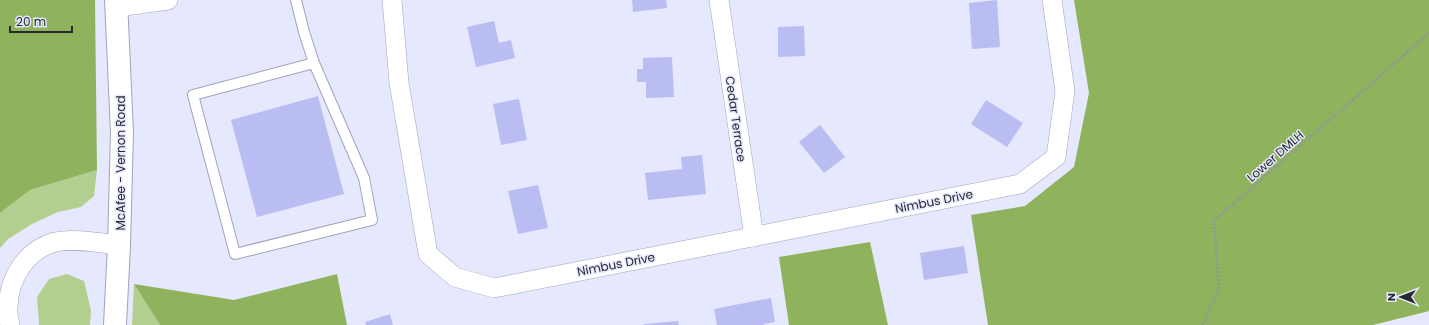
<svg xmlns="http://www.w3.org/2000/svg" width="1429" height="325" font-family="Poppins,sans-serif">
	<rect width="100%" height="100%" fill="#e6e8fd"/>
	<g fill="#b2cf90">
		<path d="M97,170L94,196L81,207L58,212L32,224L8,239L0,248V213L30,190Z"/>
		<path d="M67,274L84,281L91,311L90,325H39L37,297L49,279Z"/>
		<path d="M134,284L160,325H132Z"/>
	</g>
	<g fill="#8eb35c">
		<path d="M0,0H95L97,170L30,190L0,213Z"/>
		<path d="M1074,0H1429V311L1373,325H988L971,215L1025,206L1074,167L1089,93Z"/>
		<path d="M870,242L888,325H789L779,257Z"/>
		<path d="M337,274L347,325H160L134,284L234,300Z"/>
	</g>
	<g fill="#babdf1">
		<path d="M632,0H666L667,8L633,12Z"/>
		<path d="M997,0L1000,47L972,49L969,3Z"/>
		<path d="M494,21L499,43L511,40L515,58L476,67L467,27Z"/>
		<path d="M804,26L805,56L778,57V27Z"/>
		<path d="M672,57L674,97L646,98V82H637V69H643V58Z"/>
		<path d="M318,96L344,194L257,217L231,120Z"/>
		<path d="M519,99L527,140L501,145L493,104Z"/>
		<path d="M986,100L1023,123L1007,147L971,124Z"/>
		<path d="M820,125L845,157L824,173L799,142Z"/>
		<path d="M702,155L706,194L648,200L645,173L682,169L681,157Z"/>
		<path d="M538,185L548,228L518,234L508,191Z"/>
		<path d="M964,246L968,273L924,280L920,253Z"/>
		<path d="M771,298L775,322L764,324V325H717L714,309Z"/>
		<path d="M390,314L393,325H366L365,322Z"/>
		<path d="M678,321L679,325H644V324Z"/>
	</g>
	<g fill="none" stroke-linecap="round" stroke-linejoin="round">
		<defs>
			<path id="lane" d="M296,0L304,32L314,63L364,178L372,220L235,254L193,95L314,63"/>
			<g id="street">
				<path d="M392,0L399,83L428,254L455,277L494,288L1020,184L1056,157L1065,91L1052,0"/>
				<path d="M719,0L754,237"/>
				<path d="M117,7L168,0"/>
				<path d="M10,325C9,319 7,313 8,307C9,278 26,250 55,242C74,238 100,243 119,245"/>
			</g>
			<path id="secondary" d="M115,325L119,245L122,133L116,0"/>
		</defs>
		<use href="#lane" stroke="#a1a3bc" stroke-width="12"/>
		<use href="#street" stroke="#a1a3bc" stroke-width="20"/>
		<use href="#secondary" stroke="#a1a3bc" stroke-width="24"/>
		<path stroke="#9294a3" stroke-width="2.5" stroke-dasharray="2 2" stroke-linecap="butt" d="M1202,325L1219,291L1214,221L1429,33"/>
		<use href="#lane" stroke="#fff" stroke-width="10"/>
		<use href="#street" stroke="#fff" stroke-width="19"/>
		<use href="#secondary" stroke="#fff" stroke-width="22"/>
	</g>
	<g text-anchor="middle" dominant-baseline="central" stroke-width="3" stroke-linejoin="round" paint-order="stroke">
		<g font-size="12" fill="#272831" stroke="#e6e8fd">
			<text transform="translate(736 119) rotate(82)">Cedar Terrace</text>
			<text transform="translate(1275 156) rotate(-41)">Lower DMLH</text>
			<text transform="translate(120 163) rotate(-90)">McAfee - Vernon Road</text>
			<text transform="translate(934 201) rotate(-11)">Nimbus Drive</text>
			<text transform="translate(616 264) rotate(-11)">Nimbus Drive</text>
		</g>
	</g>
	<g transform="translate(1401 297) rotate(270)" stroke="#e6e8fd" stroke-width="3" paint-order="stroke">
	<path d="M0-3L7 15L0 10L-7 15Z" fill="#272831"/>
	<text y="-6" font-size="11" font-weight="bold" text-anchor="middle" fill="#272831">N</text>
	</g>
	<path d="M10 26v6h62v-6" fill="none" stroke="#272831" stroke-width="2"/>
	<text x="16" y="26" font-size="12" fill="#272831" stroke="#e6e8fd" stroke-width="3" paint-order="stroke">20 m</text>
</svg>
